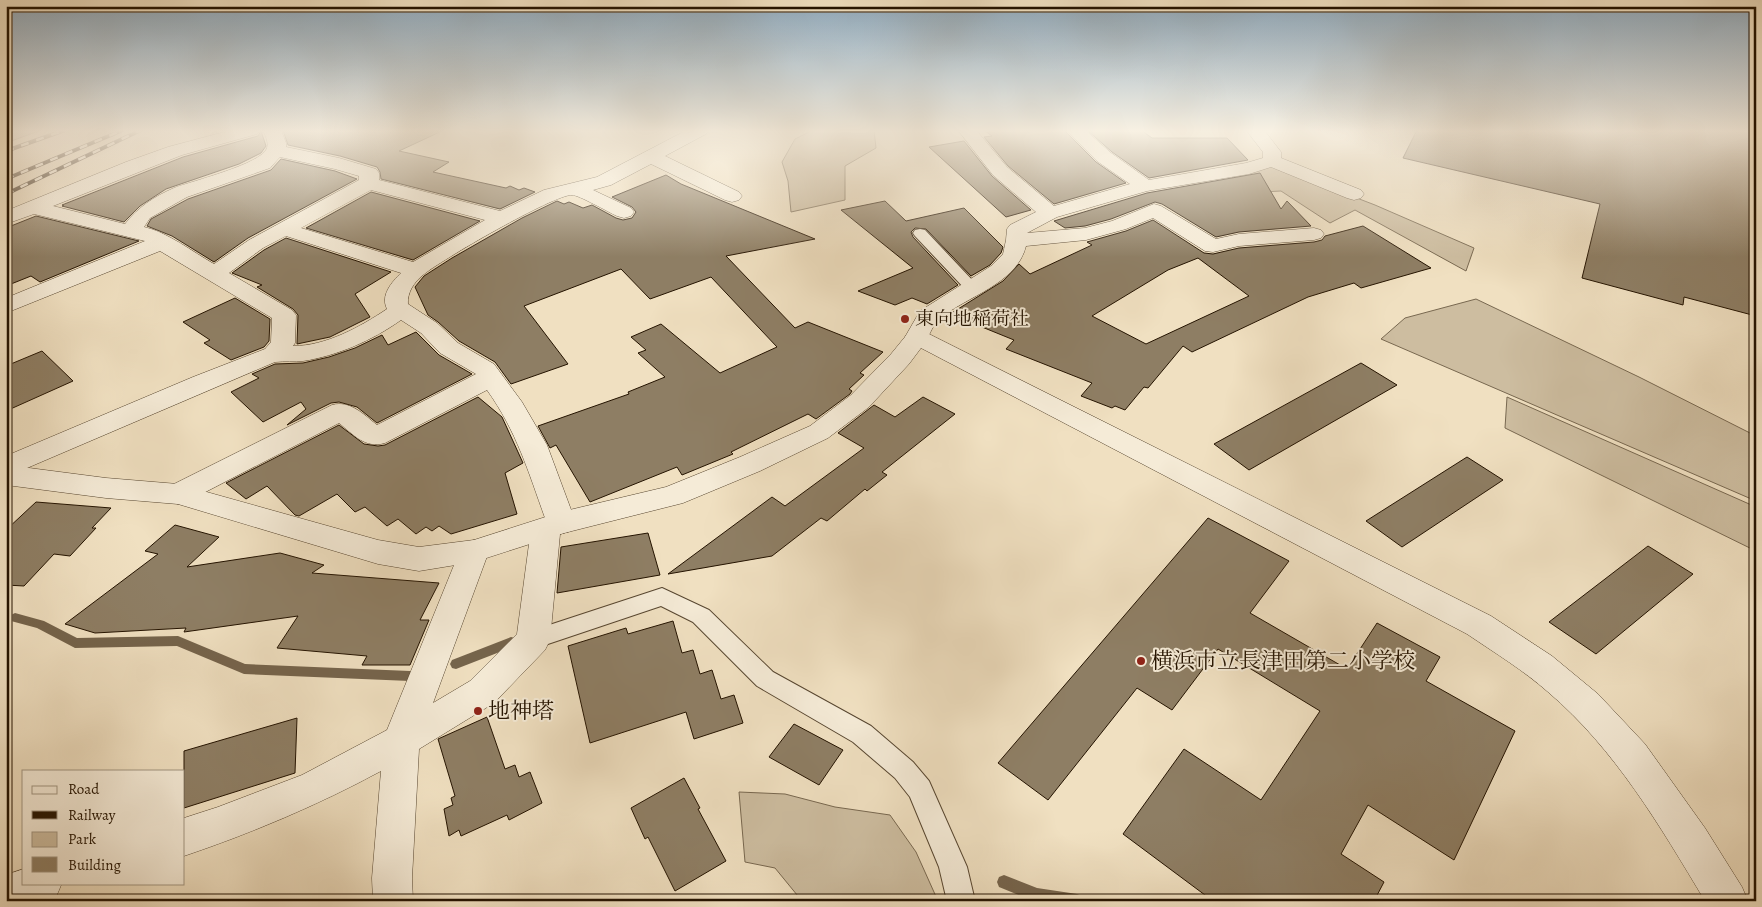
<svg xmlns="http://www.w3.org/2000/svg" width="1762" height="907" font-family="Alegreya,'Noto Serif JP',serif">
	<rect width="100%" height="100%" fill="#f0e0c1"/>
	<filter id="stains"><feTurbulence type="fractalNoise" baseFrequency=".004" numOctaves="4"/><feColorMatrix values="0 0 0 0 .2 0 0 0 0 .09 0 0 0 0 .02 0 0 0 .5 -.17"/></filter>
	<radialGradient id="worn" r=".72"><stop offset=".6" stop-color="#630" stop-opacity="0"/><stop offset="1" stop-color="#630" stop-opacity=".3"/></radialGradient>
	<g fill="#cdbda0" stroke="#786850">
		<path d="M6,130H41L6,143Z"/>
		<path d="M813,130H874L876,148L845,166V200L791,212L788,181L782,162L795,139Z"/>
		<path d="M1271,165L1375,205L1474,248L1466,271L1355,210L1330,223L1281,191L1244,193L1234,185L1232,174Z"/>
		<path d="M1476,299L1639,377L1756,436V501L1381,339L1405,318Z"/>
		<path d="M1507,397L1756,507V551L1505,428Z"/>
		<path d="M739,792L785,794L835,807L890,815L916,852L938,901H802L775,868L745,862Z"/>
	</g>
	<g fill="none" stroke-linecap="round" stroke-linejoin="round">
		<g fill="#75644c" fill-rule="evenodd">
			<path d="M15,613L44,621L77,638L178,636L245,664L410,671L414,672L416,676L414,680L410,681L244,674L177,646L75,648L37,628L11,621L9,618L11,615Z"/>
			<path d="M511,637L515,638L517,642L515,646L456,669L452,668L450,664L452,660Z"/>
			<path d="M1004,875L1037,888L1077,894L1082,896L1084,901H1033L999,887L997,882L999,877Z"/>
		</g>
	</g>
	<g fill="#8e7e64" stroke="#241300" fill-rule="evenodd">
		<path d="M283,130H444L399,151L449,162L433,172L506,188L510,186L519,190L524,188L535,192L500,209L381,179L380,172L377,167L340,156L288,145Z"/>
		<path d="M984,130H1064L1096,162L1126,183L1054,204L1008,166L984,137L992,136Z"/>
		<path d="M1087,130H1141L1152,138H1227L1248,160L1149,178L1112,152Z"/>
		<path d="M1417,130H1756V316L1684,297L1683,305L1582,278L1600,204L1403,158Z"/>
		<path d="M261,131L266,146L261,153L239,164L166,189L140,206L124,222L62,206H64L62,205L183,157L258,136Z"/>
		<path d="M964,141L992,176L1031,210L1006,217L929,147Z"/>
		<path d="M281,159L335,171L357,179L248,238L214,262L172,236L147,226L151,219L188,199L271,170Z"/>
		<path d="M1260,173L1281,209L1287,201L1311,226L1239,232L1216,237L1162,204L1155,202L1111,219L1085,226L1065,228L1054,221L1147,193Z"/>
		<path d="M666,175L681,184L815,239L726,256L795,328L808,322L883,352L860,373L864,375L849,389L852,391L850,394L816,419L808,414L731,452L733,454L682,475L677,467L590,502L556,445L550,448L538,426L629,394L628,392L665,377L638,353L646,350L631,337L661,324L720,373L777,347L711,277L650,299L621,269L524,306L568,364L511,384L495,362L459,341L438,322L428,315L415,287L424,276L452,258L522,218L557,201L564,204L569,202L583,208L592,205L616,218L623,220L632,218L636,212L632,207L612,197Z"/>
		<path d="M371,192L480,221L413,260L306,228Z"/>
		<path d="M885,201L906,221L964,208L1003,247L1001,253L990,265L971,276L926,229L915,228L911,232L913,237L958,285L927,304L912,298L895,305L858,291L913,268L841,210Z"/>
		<path d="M36,216L139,241L40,282L31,276L6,286V228Z"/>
		<path d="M1153,220L1204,253L1213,254L1239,248L1314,242L1322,240L1325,236L1363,226L1431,268L1361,288L1354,283L1308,297L1192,352L1183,346L1148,388L1144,387L1125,410L1115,406L1112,408L1081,396L1092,383L1006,349L1014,340L950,314L1003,281L1019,264L1030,274L1092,245L1087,242L1126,231ZM1198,258L1249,296L1146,344L1092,316L1168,270Z"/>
		<path d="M286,238L391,272L355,294L370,317L330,337L297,344L298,315L293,309L257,287L262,285L232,273L264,250Z"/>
		<path d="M235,298L270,319L269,341L264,347L231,360L204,343L210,340L183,322Z"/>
		<path d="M416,332L439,355L472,374L377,423L357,407L339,402L331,403L287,425L306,409L301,402L263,422L231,392L259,378L252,374L275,364L303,363L329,357L355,348L382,335L388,345Z"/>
		<path d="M42,351L73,381L6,411V366Z"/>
		<path d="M1361,363L1397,385L1249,470L1214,444Z"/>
		<path d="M478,397L502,417L523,463L505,473L517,514L451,534L439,526L432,531L426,527L416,534L398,519L387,526L365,507L355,512L337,494L299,516L295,515L267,486L246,499L226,483L339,425L364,444L378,446L385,445Z"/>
		<path d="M923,397L955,414L882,472L887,475L867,491L865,489L827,521L821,518L772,556L668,574L772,497L785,506L864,448L838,433L874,405L895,417Z"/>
		<path d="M1467,457L1503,480L1402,547L1366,521Z"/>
		<path d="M36,502L111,508L92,528H96L70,556L54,554L24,586L6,585V530Z"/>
		<path d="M1208,518L1289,561L1250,613L1347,669L1377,623L1440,657L1426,681L1515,731L1454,860L1368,805L1341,854L1384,882L1374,901H1213L1123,834L1184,749L1261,800L1320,711L1218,649L1172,710L1137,688L1048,800L998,763Z"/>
		<path d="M175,525L219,537L187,567L280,553L324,565L312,573L439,583L420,620H429L410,665H362L367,656L277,648L298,616L184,632L186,628L95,633L65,624L158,554L145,551Z"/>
		<path d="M648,533L660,575L557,593L561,547Z"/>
		<path d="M1648,546L1693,574L1596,654L1549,622Z"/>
		<path d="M673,621L682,653L693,650L700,674L712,670L721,699L734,695L743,723L694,739L686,712L590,743L568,646L626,628L628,634Z"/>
		<path d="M487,717L505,769L515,765L519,777L530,772L542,803L509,820L507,815L461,836L459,830L449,836L444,809L453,805L451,798L455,796L438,739Z"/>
		<path d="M297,718L295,773L184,808V751Z"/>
		<path d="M794,724L843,750L819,785L769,757Z"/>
		<path d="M684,778L700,808L698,809L726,861L675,891L648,837L645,839L631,808Z"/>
	</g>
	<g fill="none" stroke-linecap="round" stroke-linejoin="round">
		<defs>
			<g id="service">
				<path d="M920,229L925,230L976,284L979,287L976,290H966L915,236L913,233L915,230Z"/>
				<path d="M662,588L709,610L773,672L871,726L913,762L929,781L967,867L975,901H947L939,867L910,797L895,778L853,742L757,686L693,622L661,606L533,649L525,647L522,640L525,633Z"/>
			</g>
			<g id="minor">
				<path d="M232,130H260L257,134L182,155L53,206L125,224C137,208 155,196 174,188C192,181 262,164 267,148C269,142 265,135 263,130H281L286,143V147L339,158L376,169L379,173V180L500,211L544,190L597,177L687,130H709L706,134L665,156L739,192L742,196L739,200L732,202L725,200L651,164L611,185L593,190L631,208L634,212L631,216L624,218L617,216C608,212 579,195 572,195C555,194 439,261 423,275C414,282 407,293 408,304L437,323L458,343L494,364L522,402L547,445L576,523L571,531L560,534L550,640L545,650L494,703L419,749L412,878L413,901H373L372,878L381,771C318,805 252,833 184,856V818L218,807L302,775L387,730L463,543L474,540L485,543L489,551L433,703L470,681L517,634L531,529L535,521L545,518C528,471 517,432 487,390L385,443C365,449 353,434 339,423L188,501L178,504L168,501L164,494L168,487L332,405C350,400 363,414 377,425L476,374L440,353L421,333L401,320C373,340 337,356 303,361C294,362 285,361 275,362L6,477V456L193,377L265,349L271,342L272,318L160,251L6,313V298L145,241L34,214L6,224V211L126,162L168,147ZM280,157L335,169L359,176V180L249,240L214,264C193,252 167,232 144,227L150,218L187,197L270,168ZM371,190L485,220L413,262L301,228ZM286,236L401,273C392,282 380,295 387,309C360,327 326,346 293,346L295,343L296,315L292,310L229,273L263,248Z"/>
				<path d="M958,130H976L1007,167L1054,206L1130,184L1097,161L1066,130H1085L1111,153L1149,180L1246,163L1263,158V152L1246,130H1264L1281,152V158L1361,190L1364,194L1361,198L1354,200L1347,198L1271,167L1249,174L1147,191L1057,217L1027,233L1085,228L1112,221L1154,204L1161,206L1216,239L1239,234L1314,228L1321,230L1324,234L1321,238L1314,240L1239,246L1213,252L1205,251L1153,218L1126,229L1086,240L1026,246C1017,284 967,296 939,319C933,324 930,335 925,342L917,344L909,342L905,337L920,311L991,266L1003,254L1006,240L1007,229L1010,225L1036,212L993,175Z"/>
				<path d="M24,869V883H62L56,897L48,901H6V875Z"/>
			</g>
			<path id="tertiary" d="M917,330L925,332L1491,616L1552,656L1598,694L1645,744L1705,828L1742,887L1748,901H1705C1660,826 1615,749 1548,692C1523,670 1495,653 1467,634L921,348L909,364L869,407L828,438L760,471L683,503L564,533L474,562L419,571L378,564L178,504L106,498L6,485V465L106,478L178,484L378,540L419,547L474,540L561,512L666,487L740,457L810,426L851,395L891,354L909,332Z"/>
		</defs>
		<use href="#service" stroke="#574630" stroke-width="2"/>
		<use href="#minor" stroke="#574630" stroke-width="1"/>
		<use href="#tertiary" stroke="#574630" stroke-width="1"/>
		<use href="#service" fill="#f5ebd7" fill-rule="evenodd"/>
		<use href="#minor" fill="#f5ebd7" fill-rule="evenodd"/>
		<use href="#tertiary" fill="#f5ebd7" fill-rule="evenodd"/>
		<defs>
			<g id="rail">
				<path d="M6,151L65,130"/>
				<path d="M6,179L123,130"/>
				<path d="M6,194L141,130"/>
			</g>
		</defs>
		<use href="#rail" stroke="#241300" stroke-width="4"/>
		<use href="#rail" stroke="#f5ebd7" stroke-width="2.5" stroke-dasharray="8" stroke-linecap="butt"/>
	</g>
	<linearGradient id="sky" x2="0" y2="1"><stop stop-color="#8faabe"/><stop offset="0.51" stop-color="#f8f1e3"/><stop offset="1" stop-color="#f8f1e3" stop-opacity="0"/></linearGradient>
	<rect width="1762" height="257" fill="url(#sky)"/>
	<g fill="#8f2418" stroke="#f5ebd7" stroke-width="2">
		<circle cx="905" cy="319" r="5"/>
		<circle cx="1141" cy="661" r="5"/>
		<circle cx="478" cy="711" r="5"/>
	</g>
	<g text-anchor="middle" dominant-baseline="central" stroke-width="4" stroke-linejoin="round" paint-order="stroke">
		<g font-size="19" fill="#241300" stroke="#f5ebd7" text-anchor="start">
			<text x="915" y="319">東向地稲荷社</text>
		</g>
		<g font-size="22" fill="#241300" stroke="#f5ebd7" text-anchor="start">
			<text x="1151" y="661">横浜市立長津田第二小学校</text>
			<text x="488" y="711">地神塔</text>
		</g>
	</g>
	<rect width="1762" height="907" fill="none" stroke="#f0e0c1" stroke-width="25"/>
	<rect x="8" y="8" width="1747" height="892" fill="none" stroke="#241300" stroke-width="2.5"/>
	<rect x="12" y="12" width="1737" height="882" fill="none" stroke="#241300"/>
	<rect x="22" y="770" width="162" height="115" fill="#f5ebd7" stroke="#a19581"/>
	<rect x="32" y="786" width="25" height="8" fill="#f5ebd7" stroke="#a19581"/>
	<text x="68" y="794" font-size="15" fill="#241300">Road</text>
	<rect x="32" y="811" width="25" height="8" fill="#241300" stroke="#a19581"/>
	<text x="68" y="820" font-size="15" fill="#241300">Railway</text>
	<rect x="32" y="832" width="25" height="15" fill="#cdbda0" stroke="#a19581"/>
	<text x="68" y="844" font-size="15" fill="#241300">Park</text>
	<rect x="32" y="857" width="25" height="15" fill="#8e7e64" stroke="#a19581"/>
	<text x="68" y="870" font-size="15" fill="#241300">Building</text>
	<rect width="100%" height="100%" filter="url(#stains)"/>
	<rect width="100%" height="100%" fill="url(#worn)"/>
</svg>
